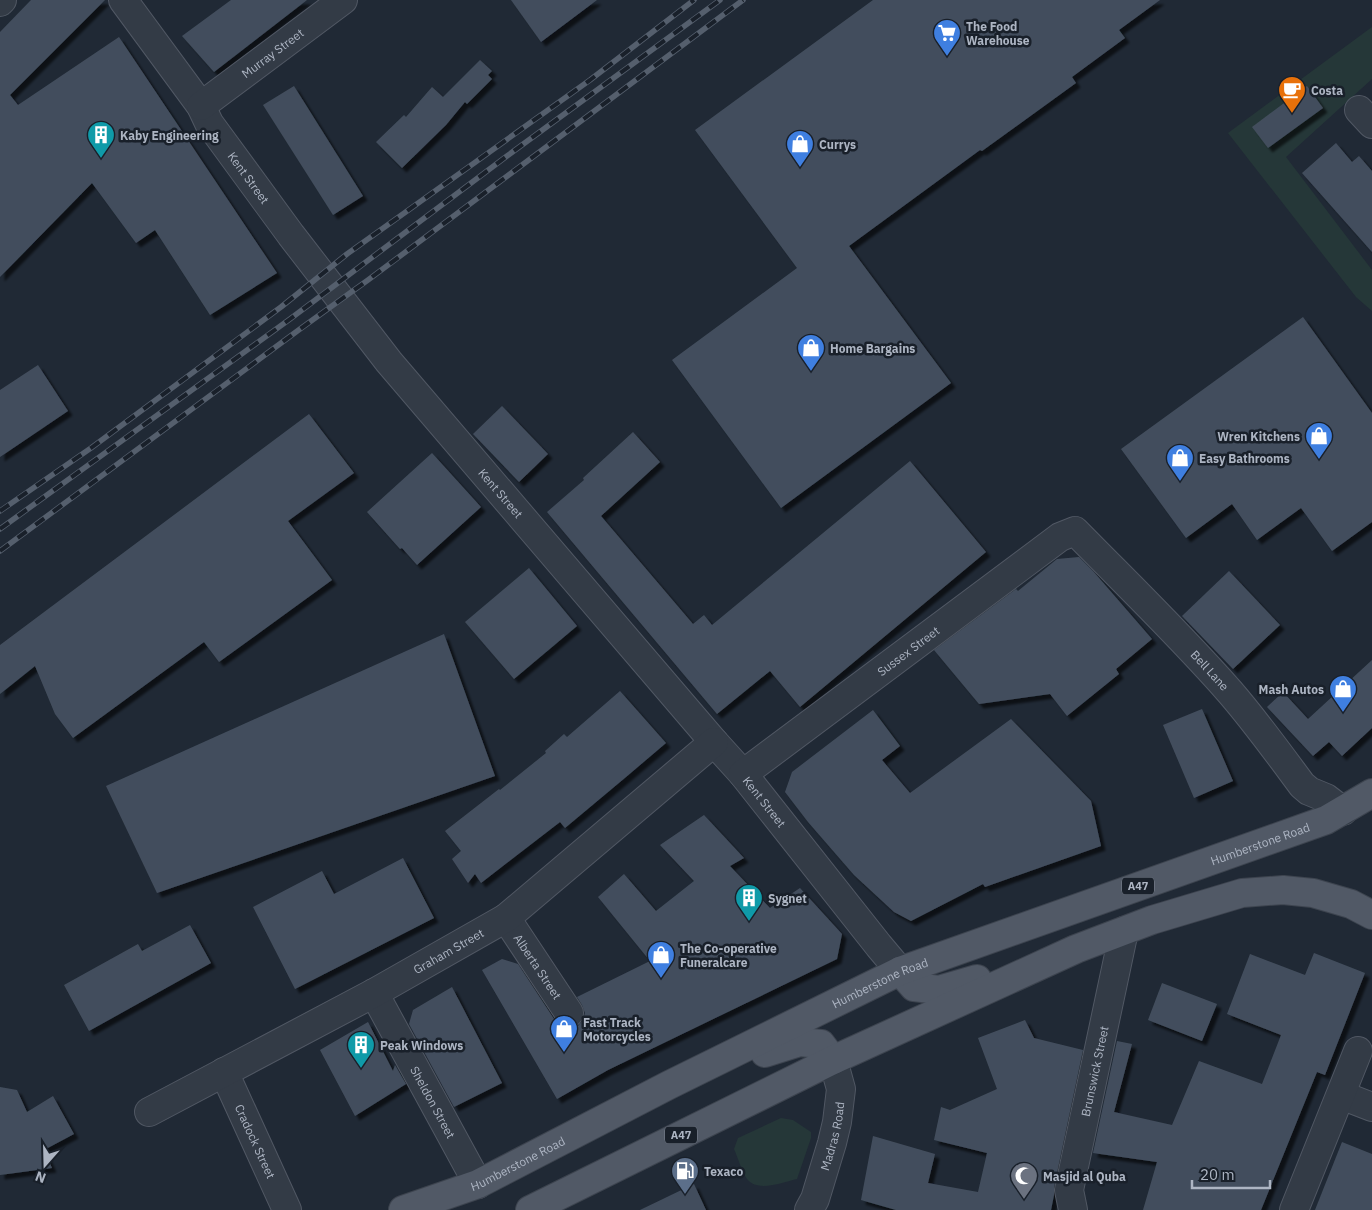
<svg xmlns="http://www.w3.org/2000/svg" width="1372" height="1210" font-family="'IBM Plex Sans',sans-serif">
	<defs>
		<filter id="shadow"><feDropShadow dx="4.5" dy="4.5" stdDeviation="1" flood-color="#0009"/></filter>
	</defs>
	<rect width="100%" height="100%" fill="#202935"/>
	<g fill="#253738">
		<path d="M1372,27V79L1286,157L1372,270V311L1356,297L1228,133Z"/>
		<path d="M781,1118L793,1120L811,1132V1138L797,1179C783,1182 758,1193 747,1179C742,1172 738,1158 734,1149L738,1138Z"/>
	</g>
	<g fill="#434e5d" filter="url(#shadow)">
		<path d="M31,0H105L10,95L18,105L119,37L277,273L210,315L155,230L136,243L92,183L0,277V32Z"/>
		<path d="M231,0H307L214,72L182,36Z"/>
		<path d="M511,0H597L541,42Z"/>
		<path d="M873,0H1160L1119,30L1125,38L1072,77L1076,83L982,151L980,150L849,246L951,383L781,508L672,360L797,268L695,130Z"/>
		<path d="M480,60L492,71L488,75L492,79L467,104L465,102L446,125L402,168L376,142L404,115L406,117L432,87L443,97Z"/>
		<path d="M294,86L363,196L333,215L263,105Z"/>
		<path d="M1307,86L1323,108L1268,148L1252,127Z"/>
		<path d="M1336,143L1352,162L1359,156L1372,171V252L1302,173Z"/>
		<path d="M1303,317L1372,413V522L1332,551L1301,508L1257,540L1232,504L1186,538L1121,449Z"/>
		<path d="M38,365L68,411L0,457V390Z"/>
		<path d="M502,406L548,454L519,482L473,434Z"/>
		<path d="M309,414L354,473L288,521L332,580L219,662L204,642L73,738L55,714L35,666L0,694V645Z"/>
		<path d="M633,432L660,462L601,516L693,624L704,615L712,625L910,461L986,552L800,707L770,671L717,714L547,512L584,480L583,478Z"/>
		<path d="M432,453L481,507L417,565L402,548L400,549L367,512Z"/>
		<path d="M1079,557L1093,571L1152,639L1116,669L1119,674L1067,716L1050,694L979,704L934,650L1016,589L1018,591L1057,559Z"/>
		<path d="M529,568L577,626L514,679L465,622Z"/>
		<path d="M1229,571L1280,625L1233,669L1182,616Z"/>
		<path d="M444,634L495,776L157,893L106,786Z"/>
		<path d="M1372,660V728L1342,756L1329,742L1313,756L1267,707L1283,692L1308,719Z"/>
		<path d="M620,691L666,743L626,777L565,828L560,822L481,883L475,874L468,883L452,859L461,851L445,831L499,789L500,790L546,753L545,751L564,734L567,737Z"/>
		<path d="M1202,709L1233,781L1194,798L1163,725Z"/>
		<path d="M873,710L900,746L882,760L910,793L1011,719L1091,801L1101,846L985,887L983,884L911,921L894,912L854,875L808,822L785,792L792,772Z"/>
		<path d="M704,815L744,858L730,866L770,908L800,888L842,934L837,959L608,1070L557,1099L482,970L502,959L518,964L556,1022L562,1027L569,1029L578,1026L583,1020L585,1013L582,1005L577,997L650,961L598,897L624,874L656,911L694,881L660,845Z"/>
		<path d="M403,858L434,918L295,989L253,907L322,871L334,894Z"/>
		<path d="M190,925L211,963L89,1031L64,985L138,944L142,951Z"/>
		<path d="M1314,953L1365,973L1325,1075L1317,1072L1261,1210H1143L1157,1162L1093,1153L1117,1041L1132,1044L1114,1112L1172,1125L1199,1061L1262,1084L1281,1035L1227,1014L1250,954L1305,975Z"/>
		<path d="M1162,983L1217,1004L1202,1041L1148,1020Z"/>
		<path d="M452,987L502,1083L454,1107L409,1024L413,1010Z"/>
		<path d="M1025,1020L1034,1038L1083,1050L1054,1187V1195L1051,1210H896L861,1200L873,1136L935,1154L928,1183L978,1192L987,1153L934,1140L941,1107L950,1110L997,1089L978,1038Z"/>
		<path d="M368,1022L393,1071L395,1065L406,1084L355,1116L320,1050Z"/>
		<path d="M0,1087L17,1090L27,1112L53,1096L74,1134L44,1150L52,1168L0,1175Z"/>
		<path d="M1342,1142L1372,1154V1210H1315Z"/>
		<path d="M694,1184L706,1210H640Z"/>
	</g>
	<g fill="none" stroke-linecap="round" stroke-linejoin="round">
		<defs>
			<g id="minor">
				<path id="s1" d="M123,0L201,106L209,123L291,235L389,362L714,742L743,774L879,946L900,971"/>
				<path d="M0,2L2,0"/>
				<path id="s2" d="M201,106L343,0"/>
				<path d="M1359,110L1372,124"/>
				<path id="s3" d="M743,774L1060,537L1075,531C1127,584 1181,636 1230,692C1256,722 1279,754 1302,785L1309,791L1326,798L1343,811"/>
				<path id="s4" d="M506,918L569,1013"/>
				<path id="s5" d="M374,993L478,1184"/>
				<path id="s6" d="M224,1072L287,1210"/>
				<path d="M1341,1095L1372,1107"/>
				<path id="s7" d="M149,1112L374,993L506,918L714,742"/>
				<path id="s8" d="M809,1210L815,1199L832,1143L837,1122L841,1089L833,1060"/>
				<path id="s9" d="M1073,1210L1069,1190L1124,931"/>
				<path d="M1294,1210L1358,1051"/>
			</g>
			<g id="major">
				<path d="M900,971L914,987L939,990L977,979"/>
				<path d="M765,1053L800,1042L821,1044L833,1060"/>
				<path id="s10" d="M403,1210L478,1184L669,1085L900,971L1326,820L1372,793"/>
				<path d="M530,1210L833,1060L1076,949L1152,920L1242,893L1283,890L1313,893L1351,904L1372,915"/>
			</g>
		</defs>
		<use href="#minor" stroke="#515864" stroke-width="30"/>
		<use href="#major" stroke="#3d444f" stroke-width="30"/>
		<use href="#minor" stroke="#333b46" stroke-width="28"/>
		<use href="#major" stroke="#515966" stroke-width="28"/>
		<defs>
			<g id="rail">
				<path d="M0,511L91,448L281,307L347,254L590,80L694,0"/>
				<path d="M0,529L290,319L507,156L720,0"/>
				<path d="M0,551L300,329L368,280L743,0"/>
			</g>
		</defs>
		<use href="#rail" stroke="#555f6d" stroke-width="5.5"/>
		<use href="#rail" stroke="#19202a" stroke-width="4" stroke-dasharray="11" stroke-linecap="butt"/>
	</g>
	<defs>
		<symbol id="supermarket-pin" viewBox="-11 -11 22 30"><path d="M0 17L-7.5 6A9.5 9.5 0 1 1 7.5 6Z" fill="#3f7fe0" stroke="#19202a"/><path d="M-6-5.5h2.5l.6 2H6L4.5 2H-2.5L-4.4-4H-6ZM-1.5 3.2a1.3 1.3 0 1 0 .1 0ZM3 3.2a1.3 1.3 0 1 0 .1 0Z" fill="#fff"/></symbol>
		<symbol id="cafe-pin" viewBox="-11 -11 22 30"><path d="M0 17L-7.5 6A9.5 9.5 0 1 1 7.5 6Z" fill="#e8710a" stroke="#19202a"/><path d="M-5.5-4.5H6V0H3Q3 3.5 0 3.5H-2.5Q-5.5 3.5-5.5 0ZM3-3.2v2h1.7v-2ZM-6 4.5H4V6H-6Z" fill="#fff"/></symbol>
		<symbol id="building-pin" viewBox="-11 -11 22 30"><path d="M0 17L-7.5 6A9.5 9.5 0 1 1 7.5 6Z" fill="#0f9aa8" stroke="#19202a"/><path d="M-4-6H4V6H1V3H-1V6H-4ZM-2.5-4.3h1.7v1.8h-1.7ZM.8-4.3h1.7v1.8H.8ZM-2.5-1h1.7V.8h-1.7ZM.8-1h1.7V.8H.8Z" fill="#fff"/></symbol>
		<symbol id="shop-pin" viewBox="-11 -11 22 30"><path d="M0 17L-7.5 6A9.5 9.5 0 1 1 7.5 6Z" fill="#3f7fe0" stroke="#19202a"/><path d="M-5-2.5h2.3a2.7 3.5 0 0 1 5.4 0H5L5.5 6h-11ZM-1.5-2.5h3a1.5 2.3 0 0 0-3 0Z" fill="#fff"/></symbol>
		<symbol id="fuel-pin" viewBox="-11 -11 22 30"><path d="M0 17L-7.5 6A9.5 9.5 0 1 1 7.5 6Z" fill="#5c6f8a" stroke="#19202a"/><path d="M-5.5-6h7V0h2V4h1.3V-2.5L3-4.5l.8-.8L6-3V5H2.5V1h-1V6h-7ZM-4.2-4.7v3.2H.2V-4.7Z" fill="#fff"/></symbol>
		<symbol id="mosque-pin" viewBox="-11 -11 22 30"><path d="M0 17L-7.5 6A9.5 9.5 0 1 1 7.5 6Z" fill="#6b7280" stroke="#19202a"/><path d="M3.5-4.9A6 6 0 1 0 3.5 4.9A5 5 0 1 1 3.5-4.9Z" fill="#fff"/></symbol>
	</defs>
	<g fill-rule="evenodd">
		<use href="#supermarket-pin" x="931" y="17" width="32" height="43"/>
		<use href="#cafe-pin" x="1276" y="74" width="32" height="43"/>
		<use href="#building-pin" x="85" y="119" width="32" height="43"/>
		<use href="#shop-pin" x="784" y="128" width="32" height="43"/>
		<use href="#shop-pin" x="795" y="332" width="32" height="43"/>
		<use href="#shop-pin" x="1303" y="420" width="32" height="43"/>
		<use href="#shop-pin" x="1164" y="442" width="32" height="43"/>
		<use href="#shop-pin" x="1327" y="673" width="32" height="43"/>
		<use href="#building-pin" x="733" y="882" width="32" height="43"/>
		<use href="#shop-pin" x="645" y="939" width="32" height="43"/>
		<use href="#shop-pin" x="548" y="1013" width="32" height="43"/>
		<use href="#building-pin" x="345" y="1029" width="32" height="43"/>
		<use href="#fuel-pin" x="669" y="1155" width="32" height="43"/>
		<use href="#mosque-pin" x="1008" y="1160" width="32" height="43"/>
	</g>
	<g text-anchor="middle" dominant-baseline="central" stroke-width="5" stroke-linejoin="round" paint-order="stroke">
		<g fill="#19202a" stroke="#818895" stroke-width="1">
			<rect x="1122" y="877.5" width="32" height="17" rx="4"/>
			<rect x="665" y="1126.5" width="32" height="17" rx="4"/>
		</g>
		<g font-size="11" font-weight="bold" fill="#adb5c3">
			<text x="1138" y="886">A47</text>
			<text x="681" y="1135">A47</text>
		</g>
		<g font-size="12" font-weight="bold" fill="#adb5c3" stroke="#19202a" text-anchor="start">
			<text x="966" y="26">The Food<tspan x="966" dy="14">Warehouse</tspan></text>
			<text x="1311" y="90">Costa</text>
			<text x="120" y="135">Kaby Engineering</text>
			<text x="819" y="144">Currys</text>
			<text x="830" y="348">Home Bargains</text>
			<text x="1300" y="436" text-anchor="end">Wren Kitchens</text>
			<text x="1199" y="458">Easy Bathrooms</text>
			<text x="1324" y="689" text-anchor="end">Mash Autos</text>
			<text x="768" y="898">Sygnet</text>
			<text x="680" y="948">The Co-operative<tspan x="680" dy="14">Funeralcare</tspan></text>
			<text x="583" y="1022">Fast Track<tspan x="583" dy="14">Motorcycles</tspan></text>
			<text x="380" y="1045">Peak Windows</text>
			<text x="704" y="1171">Texaco</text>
			<text x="1043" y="1176">Masjid al Quba</text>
		</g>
		<g font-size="12" fill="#adb5c3" stroke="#19202a">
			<text stroke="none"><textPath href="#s2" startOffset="89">Murray Street</textPath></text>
			<text stroke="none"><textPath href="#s1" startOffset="218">Kent Street</textPath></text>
			<text stroke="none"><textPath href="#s1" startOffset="622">Kent Street</textPath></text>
			<text stroke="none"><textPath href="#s3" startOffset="206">Sussex Street</textPath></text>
			<text stroke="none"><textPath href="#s3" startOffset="606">Bell Lane</textPath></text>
			<text stroke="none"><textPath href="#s1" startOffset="1028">Kent Street</textPath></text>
			<text stroke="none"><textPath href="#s10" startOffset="934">Humberstone Road</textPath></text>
			<text stroke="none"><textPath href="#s7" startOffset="340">Graham Street</textPath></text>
			<text stroke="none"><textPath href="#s4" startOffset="58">Alberta Street</textPath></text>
			<text stroke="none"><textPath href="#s10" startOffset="529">Humberstone Road</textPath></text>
			<text stroke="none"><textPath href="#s9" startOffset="142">Brunswick Street</textPath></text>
			<text stroke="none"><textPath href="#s5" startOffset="124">Sheldon Street</textPath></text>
			<text stroke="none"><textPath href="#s8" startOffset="78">Madras Road</textPath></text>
			<text stroke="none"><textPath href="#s6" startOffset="76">Cradock Street</textPath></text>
			<text stroke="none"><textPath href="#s10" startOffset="124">Humberstone Road</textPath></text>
		</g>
	</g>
	<g transform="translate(45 1165) rotate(200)" stroke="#19202a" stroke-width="4" paint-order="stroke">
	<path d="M0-4L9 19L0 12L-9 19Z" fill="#adb5c3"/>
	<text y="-8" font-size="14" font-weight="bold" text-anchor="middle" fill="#adb5c3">N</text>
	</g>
	<path d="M1192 1180v8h78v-8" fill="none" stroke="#adb5c3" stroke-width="2.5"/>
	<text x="1200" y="1180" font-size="15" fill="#adb5c3" stroke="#19202a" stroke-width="4" paint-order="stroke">20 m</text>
</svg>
